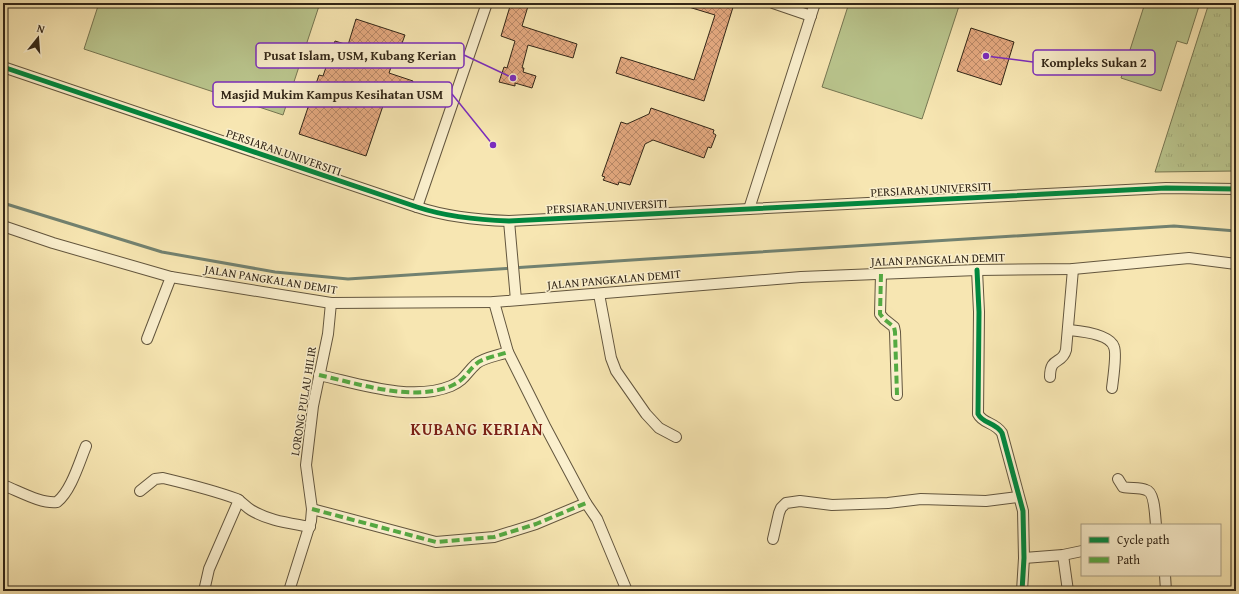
<svg xmlns="http://www.w3.org/2000/svg" width="1239" height="594" font-family="'Gentium Book Plus',serif">
	<defs>
		<pattern id="grass-tufts" width="24" height="20" patternUnits="userSpaceOnUse"><rect width="24" height="20" fill="#bac68e"/><path d="M3 7l-1-3M5 7V3M7 7l1-3M15 17l-1-3M17 17v-4M19 17l1-3" fill="none" stroke="#a0aa7a"/></pattern>
		<pattern id="building-cross-hatch" width="8" height="8" patternUnits="userSpaceOnUse"><rect width="8" height="8" fill="#e4a980"/><path d="M0 0l8 8M0 8l8-8" fill="none" stroke="#b98968"/></pattern>
	</defs>
	<rect width="100%" height="100%" fill="#f7e6b2"/>
	<filter id="stains"><feTurbulence type="fractalNoise" baseFrequency=".005" numOctaves="4"/><feColorMatrix values="0 0 0 0 .2 0 0 0 0 .09 0 0 0 0 .02 0 0 0 .5 -.17"/></filter>
	<radialGradient id="worn" r=".72"><stop offset=".6" stop-color="#630" stop-opacity="0"/><stop offset="1" stop-color="#630" stop-opacity=".3"/></radialGradient>
	<path fill="url(#grass-tufts)" stroke="#767652" d="M1209,3H1236V171L1155,172Z"/>
	<g fill="#bac68e" stroke="#767652">
		<path d="M99,3H320L283,115L84,49Z"/>
		<path d="M849,3H960L922,119L822,87Z"/>
		<path d="M1145,3H1200L1187,44L1177,41L1161,91L1121,78Z"/>
	</g>
	<g fill="none" stroke-linecap="round" stroke-linejoin="round">
		<path stroke="#728271" stroke-width="3" d="M3,203L162,252L275,272L348,279L647,259L1174,226L1236,231"/>
	</g>
	<g fill="url(#building-cross-hatch)" stroke="#322617">
		<path d="M511,3H529L522,26L577,44L573,58L528,45L522,68H524L523,72L536,76L532,88L515,83V86L499,82L504,67L507,68L515,41L501,36Z"/>
		<path d="M683,3H730L734,4L704,101L616,73L621,57L694,80L715,15L682,5Z"/>
		<path d="M356,19L405,35L397,57L395,56L389,73L413,81L410,91L390,85L366,156L299,134L319,75L323,76L335,41L348,45Z"/>
		<path d="M971,28L1014,42L1001,85L957,71Z"/>
		<path d="M651,108L714,130L713,133L716,135L711,148L708,147L704,158L653,140L645,144L630,185L619,182L618,185L603,180L605,177L602,176L621,122L627,124L649,114Z"/>
	</g>
	<g fill="none" stroke-linecap="round" stroke-linejoin="round">
		<defs>
			<g id="street">
				<path d="M773,3L811,16"/>
				<path d="M3,67L417,207C447,217 477,220 509,221L1166,188L1236,189"/>
				<path d="M417,207L487,3"/>
				<path d="M749,209L815,3"/>
				<path d="M509,221L516,300"/>
				<path d="M3,226L53,243L171,277L331,303L494,302L801,277L977,270L1073,269L1189,258L1236,264"/>
				<path d="M977,270L979,312L978,414C983,424 995,422 1002,433L1023,511L1024,558L1022,591"/>
				<path d="M881,274L880,314L884,319L894,327L895,332L897,395"/>
				<path d="M599,294L611,358L616,371L646,414L659,428L676,437"/>
				<path d="M494,302L508,352L545,426L586,503L597,519L627,591"/>
				<path d="M1069,330C1080,331 1110,334 1114,347C1117,354 1113,379 1112,388"/>
				<path d="M147,339L171,277"/>
				<path d="M319,375C360,384 412,402 451,386C465,380 466,373 476,364C482,358 500,355 508,352"/>
				<path d="M1050,377C1050,356 1062,365 1066,350L1073,269"/>
				<path d="M1118,479L1123,487C1131,489 1139,487 1146,490C1155,492 1155,517 1156,525"/>
				<path d="M3,485C19,491 41,504 57,502C71,491 79,463 86,446"/>
				<path d="M140,491L155,479L163,478C188,484 213,490 237,499C242,502 246,507 251,510C269,521 290,523 310,527"/>
				<path d="M312,509L436,542L494,537L536,524L586,503"/>
				<path d="M773,539L779,513L781,508L786,503L800,501L832,505L888,503L921,499L986,501L1018,497"/>
				<path d="M1063,555L1068,591"/>
				<path d="M1024,558L1063,555L1082,551"/>
				<path d="M1165,575L1166,591"/>
				<path d="M204,591L209,569L239,500"/>
				<path d="M289,591L311,521L312,509L306,465L313,406L328,334L331,303"/>
			</g>
		</defs>
		<use href="#street" stroke="#63563e" stroke-width="12"/>
		<use href="#street" stroke="#faefcd" stroke-width="10"/>
		<g stroke="#54aa42" stroke-width="4" stroke-dasharray="8 4" stroke-linecap="butt">
			<path d="M881,274L880,314L884,319L894,327L895,332L897,395"/>
			<path d="M319,375C360,384 412,402 451,386C465,380 466,373 476,364C482,358 500,355 508,352"/>
			<path d="M312,509L436,542L494,537L536,524L586,503"/>
		</g>
		<defs>
			<g id="cycleway">
				<path d="M3,67L417,207C447,217 477,220 509,221L1166,188L1236,189"/>
				<path d="M977,270L979,312L978,414C983,424 995,422 1002,433L1023,511L1024,558L1022,591"/>
			</g>
		</defs>
		<use href="#cycleway" stroke="#faefcd" stroke-width="8"/>
		<use href="#cycleway" stroke="#00873e" stroke-width="5"/>
	</g>
	<g text-anchor="middle" dominant-baseline="central" stroke-width="3" stroke-linejoin="round" paint-order="stroke">
		<g font-size="12" fill="#322617" stroke="#faefcd">
			<text transform="translate(284 152) rotate(19)">PERSIARAN UNIVERSITI</text>
			<text transform="translate(931 189) rotate(-3)">PERSIARAN UNIVERSITI</text>
			<text transform="translate(607 206) rotate(-3)">PERSIARAN UNIVERSITI</text>
			<text transform="translate(938 259) rotate(-2)">JALAN PANGKALAN DEMIT</text>
			<text transform="translate(271 279) rotate(9)">JALAN PANGKALAN DEMIT</text>
			<text transform="translate(614 279) rotate(-5)">JALAN PANGKALAN DEMIT</text>
			<text transform="translate(303 401) rotate(-81)">LORONG PULAU HILIR</text>
		</g>
		<g font-size="16" font-weight="bold" letter-spacing="1" fill="#7a1f14" stroke="#faefcd">
			<text x="477" y="429">KUBANG KERIAN</text>
		</g>
	</g>
	<path fill="none" stroke="#7b2cbf" stroke-width="1.5" d="M513 78L464 55M986 56L1033 62M493 145L452 94"/>
	<g fill="#7b2cbf" stroke="#faefcd" stroke-width="1.5">
		<circle cx="513" cy="78" r="4"/>
		<circle cx="986" cy="56" r="4"/>
		<circle cx="493" cy="145" r="4"/>
	</g>
	<g fill="#faefcd" stroke="#7b2cbf" stroke-width="1.5">
		<rect x="256" y="43" width="208" height="25" rx="4"/>
		<rect x="1033" y="50" width="122" height="25" rx="4"/>
		<rect x="213" y="82" width="239" height="25" rx="4"/>
	</g>
	<g font-size="13" text-anchor="middle" font-weight="bold" fill="#322617">
		<text x="360" y="60">Pusat Islam, USM, Kubang Kerian</text>
		<text x="1094" y="67">Kompleks Sukan 2</text>
		<text x="332" y="99">Masjid Mukim Kampus Kesihatan USM</text>
	</g>
	<rect width="1239" height="594" fill="none" stroke="#f7e6b2" stroke-width="16"/>
	<rect x="4" y="4" width="1231" height="586" fill="none" stroke="#322617" stroke-width="2"/>
	<rect x="8" y="8" width="1223" height="578" fill="none" stroke="#322617"/>
	<rect x="1081" y="524" width="140" height="52" fill="#faefcd" stroke="#aa9f84"/>
	<rect x="1089" y="537" width="20" height="6" fill="#00873e" stroke="#aa9f84"/>
	<text x="1117" y="544" font-size="12" fill="#322617">Cycle path</text>
	<rect x="1089" y="557" width="20" height="6" fill="#54aa42" stroke="#aa9f84"/>
	<text x="1117" y="564" font-size="12" fill="#322617">Path</text>
	<g transform="translate(38 38) rotate(17)" stroke="#faefcd" stroke-width="3" paint-order="stroke">
	<path d="M0-3L7 15L0 10L-7 15Z" fill="#322617"/>
	<text y="-6" font-size="11" font-weight="bold" text-anchor="middle" fill="#322617">N</text>
	</g>
	<rect width="100%" height="100%" filter="url(#stains)"/>
	<rect width="100%" height="100%" fill="url(#worn)"/>
</svg>
